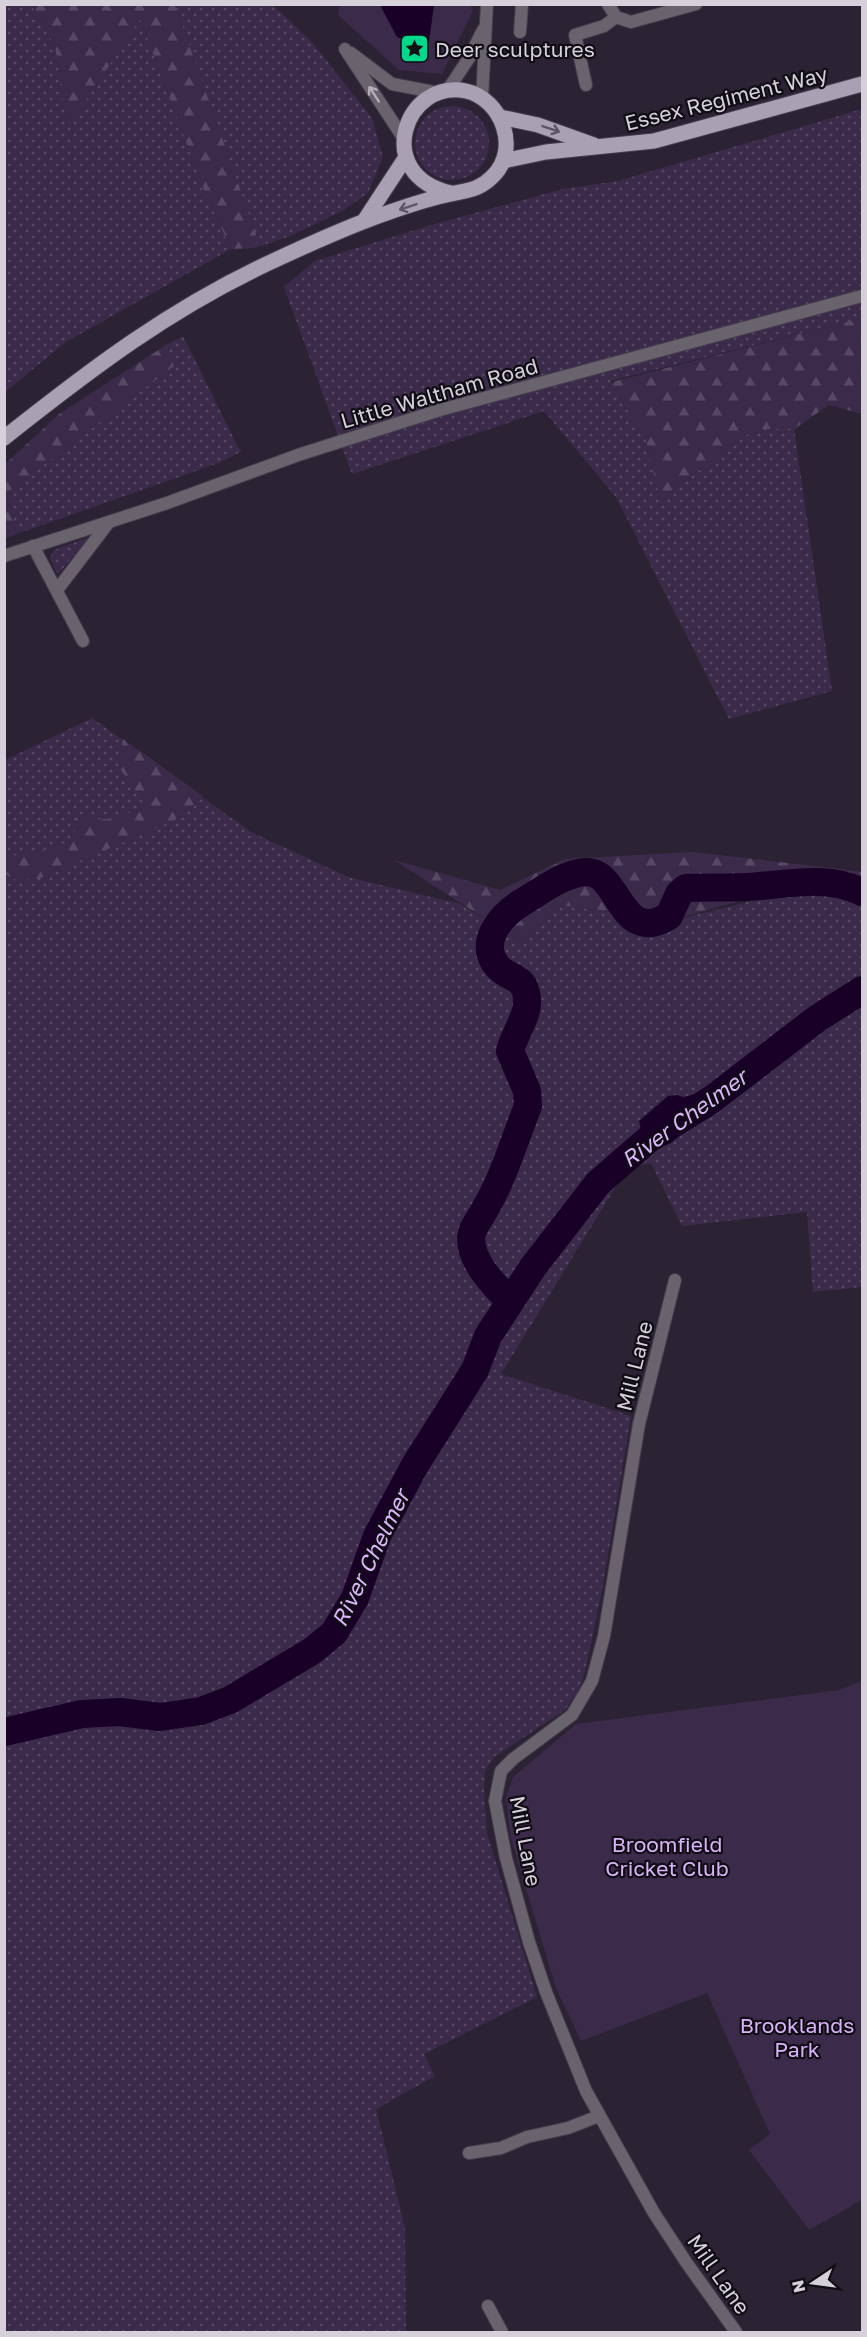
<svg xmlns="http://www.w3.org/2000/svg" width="867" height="2337" font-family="'Golos Text',sans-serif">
	<defs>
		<pattern id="grass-dots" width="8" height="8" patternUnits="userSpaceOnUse" patternTransform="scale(1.5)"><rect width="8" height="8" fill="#3c2a4b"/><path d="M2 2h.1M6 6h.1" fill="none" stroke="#574864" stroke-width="1.8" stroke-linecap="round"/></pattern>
		<pattern id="forest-firs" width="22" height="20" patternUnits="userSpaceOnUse" patternTransform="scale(1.5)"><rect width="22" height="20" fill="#3c2a4b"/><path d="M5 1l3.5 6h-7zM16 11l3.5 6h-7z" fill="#574864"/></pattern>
	</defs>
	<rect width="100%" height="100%" fill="#2b2233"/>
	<g fill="url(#grass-dots)">
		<path d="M5,5H31L55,46L67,127L140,18L204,190L231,249L66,342L5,392Z"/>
		<path d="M175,5H273L311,41L372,118L383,157L368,193L342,211L290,236L255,248L256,235Z"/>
		<circle cx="452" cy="143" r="37"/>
		<path d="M862,109V318L610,381L644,430L660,499L755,429H794L832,691L729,719L616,497L544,411L352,474L284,287L315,261L431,225L563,189L618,181Z"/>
		<path d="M183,336L238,447L242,451L221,462L17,534L8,492L173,366L163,347Z"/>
		<path d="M89,537L60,572L57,573L50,558L54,550Z"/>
		<path d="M92,718L251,832L348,877L460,904L523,943L558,905L675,920L744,903L848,870L862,872V1287L813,1292L807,1212L682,1226L651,1163L627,1168L501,1374L631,1416L603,1585L585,1672L577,1693L565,1710L494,1757L485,1771L484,1790L487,1833L537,1997L424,2054L435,2076L376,2109L405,2228L406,2332H5V760Z"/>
	</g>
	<g fill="url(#forest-firs)">
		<path d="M31,5H175L256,234L255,248L231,249L204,190L140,19L67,129L55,46Z"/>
		<path d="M862,318V414L829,405L794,429H755L660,499L645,436L608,383Z"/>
		<path d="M163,347L174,366L8,492L17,534L5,539V464L59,414Z"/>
		<path d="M123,739L203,796L175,820L38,879L16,880L5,874V856L31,854L73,840L77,816C108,823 117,819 145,805L118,765Z"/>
		<path d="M693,852L848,870L676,919L558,905L523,943L394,860L500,890L565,859Z"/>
	</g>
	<g fill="#3c2a4b">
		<path d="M340,4H470L473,11L442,74L399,70L338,15Z"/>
		<path d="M862,1681V2200L809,2230L749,2150L770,2134L707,1993L581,2041L556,1988L511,1839L506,1799L513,1777L576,1724L839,1690Z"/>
	</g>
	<g fill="#180027">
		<path d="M385,5H434L428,48L397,37L381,7Z"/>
		<path d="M701,1093L713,1104L694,1116L683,1133L671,1143L656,1149C646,1141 641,1133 639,1121L668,1096L677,1095L683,1097Z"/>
	</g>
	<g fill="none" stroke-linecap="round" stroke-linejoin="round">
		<g stroke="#180027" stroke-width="28">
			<path d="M509,1301C494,1284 471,1263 471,1238C472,1227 480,1219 485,1209C504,1177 514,1141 528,1106L527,1091L510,1051C514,1034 529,1015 527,999C525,975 510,980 498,967C477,944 500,916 521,903C540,892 563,873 587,872C620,872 620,946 669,916L679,894L686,888C706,887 726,888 747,887C786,885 826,874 862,892"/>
			<path d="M4,1732L82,1714L120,1712L160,1717L201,1711L230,1700L312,1651L334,1633L355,1598L377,1536L415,1465L475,1370L488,1336L533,1267L598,1183L650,1138L711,1100L818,1018L862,990"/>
		</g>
		<defs>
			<g id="minor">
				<path d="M608,4L616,17L631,22L696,4"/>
				<path d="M520,32L522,4"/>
				<path d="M345,49L404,139"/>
				<path d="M351,53L392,84L439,93"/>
				<path d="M586,85L575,35L604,26L616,17"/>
				<path d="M447,91L469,58L483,30"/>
				<path d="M482,98L487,4"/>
				<path d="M33,546L83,641"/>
				<path d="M4,556L167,503L301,454L440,410L862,296"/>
				<path d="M57,590L109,522"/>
				<path d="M675,1280L639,1424L604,1636L592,1681L572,1715L513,1759L501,1771L495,1801L506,1858L529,1942L546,1992L586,2091L654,2213L686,2262L736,2332"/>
				<path d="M469,2153L501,2148L527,2137L568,2128L599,2116"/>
				<path d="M488,2306L502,2332"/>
			</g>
			<g id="primary">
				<path d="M500,117L538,125L594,145"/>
				<path d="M503,161L546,152L654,141L862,84"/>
				<path d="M364,221L406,157"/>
				<path d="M4,438C91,369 171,308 273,261C303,247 334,233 365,221C389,212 426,199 451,194C468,190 479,190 492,177C521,150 502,99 466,91C405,78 371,175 451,193"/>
			</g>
		</defs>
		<use href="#minor" stroke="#463e4e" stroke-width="14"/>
		<use href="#primary" stroke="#463e4e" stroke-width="17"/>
		<use href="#minor" stroke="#68636c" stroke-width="12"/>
		<use href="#primary" stroke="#aaa0b3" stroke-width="15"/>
	</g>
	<defs><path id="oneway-shaft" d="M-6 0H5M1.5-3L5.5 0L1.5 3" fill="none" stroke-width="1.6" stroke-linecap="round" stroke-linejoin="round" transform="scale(1.5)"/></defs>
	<use stroke="#b5afba" href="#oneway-shaft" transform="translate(374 94) rotate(-123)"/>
	<g stroke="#5e5664">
		<use href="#oneway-shaft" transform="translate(551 129) rotate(19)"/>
		<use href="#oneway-shaft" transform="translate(408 207) rotate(162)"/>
	</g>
	<defs>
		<symbol id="sight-square" viewBox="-11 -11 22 22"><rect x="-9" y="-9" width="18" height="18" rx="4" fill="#00d98c" stroke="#110d15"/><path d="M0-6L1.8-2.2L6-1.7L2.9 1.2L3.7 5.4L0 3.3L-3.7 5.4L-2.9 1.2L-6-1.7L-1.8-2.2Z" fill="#111"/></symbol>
	</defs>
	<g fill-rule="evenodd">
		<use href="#sight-square" x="398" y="32" width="33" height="33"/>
	</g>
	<g text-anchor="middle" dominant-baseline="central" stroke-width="4.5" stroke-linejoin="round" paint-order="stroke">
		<g font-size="21" fill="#d6d0db" stroke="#110d15" text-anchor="start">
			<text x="435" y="49">Deer sculptures</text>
		</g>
		<g font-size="21" fill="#d6d0db" stroke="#110d15">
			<text transform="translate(726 98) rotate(-14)">Essex Regiment Way</text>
			<text transform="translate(439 393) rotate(-16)">Little Waltham Road</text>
			<text transform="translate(634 1366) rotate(-76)">Mill Lane</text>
			<text transform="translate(526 1841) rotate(79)">Mill Lane</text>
			<text transform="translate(719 2274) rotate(55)">Mill Lane</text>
		</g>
		<g font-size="21" fill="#d9b3f9" stroke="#110d15">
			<text x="667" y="1844">Broomfield<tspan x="667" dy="24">Cricket Club</tspan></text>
			<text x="797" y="2025">Brooklands<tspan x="797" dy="24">Park</tspan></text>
		</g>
		<g font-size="22" font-style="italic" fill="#dbb4fb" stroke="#110d15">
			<text transform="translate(684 1118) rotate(-36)">River Chelmer</text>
			<text transform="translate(370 1558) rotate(-64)">River Chelmer</text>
		</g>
	</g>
	<rect width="867" height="2337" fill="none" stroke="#d6d0db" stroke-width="12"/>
	<g transform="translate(813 2283) rotate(257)" stroke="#110d15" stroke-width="4.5" paint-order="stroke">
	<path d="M0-4.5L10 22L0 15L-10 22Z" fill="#d6d0db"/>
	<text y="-9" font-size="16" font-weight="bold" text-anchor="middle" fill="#d6d0db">N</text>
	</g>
</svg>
